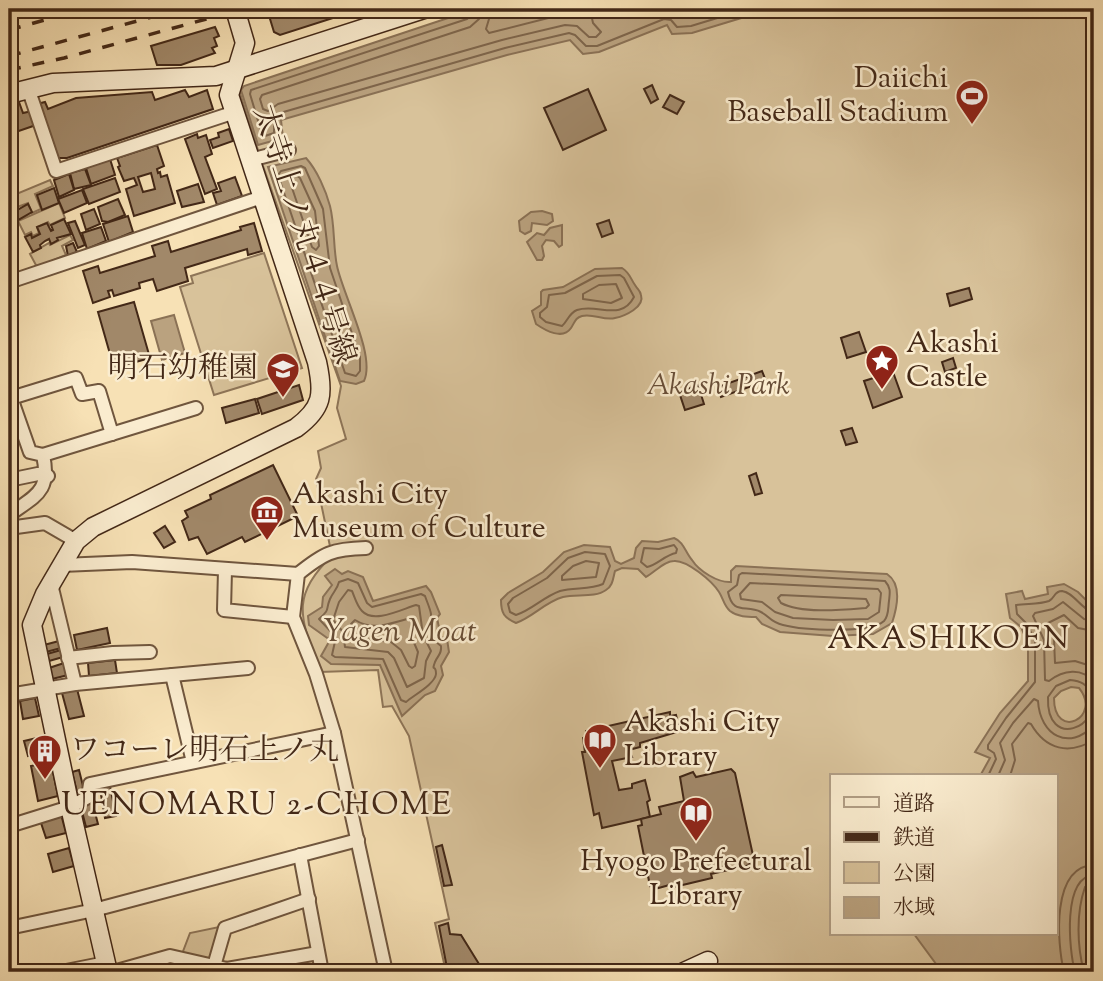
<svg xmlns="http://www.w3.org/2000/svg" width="1103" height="981" font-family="'Sorts Mill Goudy','Noto Serif JP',serif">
	<rect width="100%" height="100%" fill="#f7e1b5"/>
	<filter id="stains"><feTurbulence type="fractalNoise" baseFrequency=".00286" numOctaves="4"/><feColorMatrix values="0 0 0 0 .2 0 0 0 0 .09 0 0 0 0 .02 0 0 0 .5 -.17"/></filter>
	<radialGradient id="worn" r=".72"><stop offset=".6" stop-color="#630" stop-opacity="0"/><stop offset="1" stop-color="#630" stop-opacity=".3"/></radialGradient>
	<g fill="#d8c29a" stroke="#8e7558" stroke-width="2" fill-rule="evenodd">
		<path d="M485,9H1094V972H693L690,963L660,972H446L435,923L449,919L409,736L392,706L383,707L378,670L320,672C303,622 287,598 332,556L316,479L321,468L318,451L346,439L337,408L341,386L263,166L239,90ZM832,776H1056V934H832Z"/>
		<path d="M50,180L53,186L35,194L41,209L32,213L28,203L12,209L9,197Z"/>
		<path d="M59,203L65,218L50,225L48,222L37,227L39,233L33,236L31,232L25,235L18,221Z"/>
		<path d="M70,235L73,240L62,246L66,255L37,267L30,254L49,243L50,245Z"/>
		<path d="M264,253L302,368L214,395L180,287L193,283L191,276Z"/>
		<path d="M219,927L210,960L182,954L190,933Z"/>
	</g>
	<g fill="#baa27f" stroke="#8a7155" stroke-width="2" fill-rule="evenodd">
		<path d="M475,9H605L608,17L634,9H771L692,33L672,34L667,25L599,52L583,54L570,40L507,55L281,120L283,138L258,145L241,90L244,86Z"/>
		<path d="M306,158C317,170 326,191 330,206C335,226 333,247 337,266C343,295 376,356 364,381L356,384L340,381L268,167Z"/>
		<path d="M542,211L552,214L553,221L547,225L532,223L531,231L525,234L520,231L519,221L531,212Z"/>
		<path d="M562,225V245L559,247L554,241L546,240L542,246L544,256L542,260H537L527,242L537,233L544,235L550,228Z"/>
		<path d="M622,268C630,273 630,278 635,285C638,290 640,290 641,295C645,307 625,316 615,318C604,321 593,313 582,316C575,318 575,322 571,328C563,340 546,331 536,324L532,311L541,305V292L543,290L563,287L595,269Z"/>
		<path d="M174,315L185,353L162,360L151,321Z"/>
		<path d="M674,538C684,542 685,552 692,560C699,571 718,583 731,582V571L736,566L887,574C902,584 897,608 892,623L873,634L833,636L780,632L762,624L756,617C747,617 738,617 730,611C724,606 723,598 719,592C712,581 687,560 674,561C664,561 655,572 646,577L638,569L622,568L615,571C613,578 613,586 606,590C595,598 577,594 563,597C545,602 533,617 516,623C504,618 501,613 501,600L508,593L543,572L564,552L584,545L610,547L615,561L621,564L634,558L636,548L642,541L658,542Z"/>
		<path d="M335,569L342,574L348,571L363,577L373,601L426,586L431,592L440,614L437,618L441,637L447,639L449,652L441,666L443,675L435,691L425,695L402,716L380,665L331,664L321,656L330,640L309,625L308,616L322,607L323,597L332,585L325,576Z"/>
		<path d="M1064,584L1078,592L1094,608V880C1086,911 1083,942 1091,972H942L914,934H1056V776H980L990,758L975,752L1000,713L1028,681V643L1021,627L1010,618L1006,594L1022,591L1025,599L1048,594L1047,587ZM1071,687L1079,688C1103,717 1054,742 1054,698L1061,691Z"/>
	</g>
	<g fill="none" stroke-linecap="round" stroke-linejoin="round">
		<g stroke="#7e654b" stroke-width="2">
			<path d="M472,9L471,15L467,19L251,90L250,94L262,134L265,136L274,133V119L280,113L505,48L569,33L575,35L586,46H597L664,19L671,20L677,27L691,26L747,9"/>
			<path d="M481,9L479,19L470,27L262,95L260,99L263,109L268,111L278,104L502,40L565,25L577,26L589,37H596L601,32L593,23L590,9"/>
			<path d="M492,9L486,29L489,33L564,14H577L579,9"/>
			<path d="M640,9V15L643,18C659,12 668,7 682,18L716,9"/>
			<path d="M301,166L305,168L323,209L330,268L360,357V371L356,376L345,373L278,175L281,171Z"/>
			<path d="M297,176L300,178L315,211L319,246L316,250L312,247L290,182L291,178Z"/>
			<path d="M620,275L624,278L634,297C621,322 597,303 577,310C569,313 567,322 562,326L546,322L540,317V313L547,307L549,295L565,293L597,276Z"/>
			<path d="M599,285L616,284L622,298L611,303L583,299V294Z"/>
			<path d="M674,545L677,549L676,553C665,555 657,565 647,567L641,562L644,548L659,549Z"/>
			<path d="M585,552L605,554L610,566L603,584C590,590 574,587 560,591C543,597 532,610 516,615L510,612L508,604L513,598L547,578L568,558Z"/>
			<path d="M586,561L599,563L596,577L562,580V576L573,566Z"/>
			<path d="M742,573L885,581C891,588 890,592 889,601C888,607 889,616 884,621C870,634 802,630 783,625C770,622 769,616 761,612C746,604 733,616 728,592L737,585L739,575Z"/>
			<path d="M348,579L358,583L367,603L372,607L421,594L425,596C427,602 430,608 431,614C432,627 428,637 441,646C442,654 438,655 435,662C431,673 436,663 436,674C435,684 414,695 406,702L401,700L383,659L335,657L332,655L336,637L319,619C331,608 325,611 330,599C333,592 337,590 339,582Z"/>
			<path d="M750,583L878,589L881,593L879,612L868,619L833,620L793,618L775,612L762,602L741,599L740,594Z"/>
			<path d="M348,590L352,591C355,598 357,606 362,611C374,624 402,609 416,605L419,606L423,635L431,651L426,661L424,678L407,687L394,658L388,652L345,647L343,632L333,620L339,602Z"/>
			<path d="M781,595L866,599L869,605L866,608C842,610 802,614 781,603L778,598Z"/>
			<path d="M407,619L411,621L412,638L418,652L415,666L412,668L409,666L401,650L391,642L357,638L351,624L355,620C373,631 388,624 407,619Z"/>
			<path d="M1094,621L1084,619L1063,602L1053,609L1035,613L1033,616L1044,640L1045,680L1049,681C1063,670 1082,667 1094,682"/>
			<path d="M1094,631L1078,628L1064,615L1048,623L1054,639L1055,663L1075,661L1094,667"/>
			<path d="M1070,680C1081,681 1087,684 1091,694C1103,727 1046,751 1048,697L1056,686Z"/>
			<path d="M988,776L996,759L994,753L988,749V745L1006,718L1035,682V641L1027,624L1017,614L1016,605C1026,603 1038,605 1049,601C1055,598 1054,591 1062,591C1075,593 1081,610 1094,612"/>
			<path d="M998,776L1005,760L1000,743L1013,723L1034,699L1038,701C1040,735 1069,752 1094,725"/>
			<path d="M1010,776L1015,760L1012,744L1028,723L1031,724C1046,750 1069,755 1094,740"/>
			<path d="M1064,972C1057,943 1051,866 1094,865"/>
			<path d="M1075,972C1069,950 1062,877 1094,875"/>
			<path d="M1084,972C1077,946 1076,913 1085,887L1094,884"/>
		</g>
	</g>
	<g fill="#a18869" stroke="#432817" stroke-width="2" fill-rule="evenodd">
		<path d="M267,9H361L280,35L274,32Z"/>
		<path d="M215,27L219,36L214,38L217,46L212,48L215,53L181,65H157L151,46Z"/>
		<path d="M652,85L658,99L651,103L644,89Z"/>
		<path d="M588,89L606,130L563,150L544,108Z"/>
		<path d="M185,90L189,97L207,90L213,109L67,158H58L37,104L45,102L48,109L76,98L152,92L155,100Z"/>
		<path d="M670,95L684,102L677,114L663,107Z"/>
		<path d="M19,102L23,113L32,111L36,125L13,133L9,119V105Z"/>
		<path d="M229,129L233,141L213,148L210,140L219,137L218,133Z"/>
		<path d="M197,134L198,138L206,135L212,154L205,157L217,189L205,194L185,139Z"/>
		<path d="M157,145L164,166L157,169L158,173L160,172L161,177L167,175L175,203L134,216L126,189L137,185L134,178L124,181L118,167L120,166L117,158ZM151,173L155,189L143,192L138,177Z"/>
		<path d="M110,159L115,175L91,184L86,168Z"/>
		<path d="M85,169L91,185L74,189L70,173Z"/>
		<path d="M69,174L74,190L59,197L54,180Z"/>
		<path d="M235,177L242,196L217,205L213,193L221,191L218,183Z"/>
		<path d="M115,178L120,192L89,204L83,189Z"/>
		<path d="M198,184L204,202L182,207L177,191Z"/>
		<path d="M54,188L59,203L42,210L37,195Z"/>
		<path d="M82,190L87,203L64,213L58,199Z"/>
		<path d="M118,199L125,215L108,222L102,221L98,207Z"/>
		<path d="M28,204L32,212L18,220L14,212Z"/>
		<path d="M94,209L100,224L86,230L81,214Z"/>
		<path d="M128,216L133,232L109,242L103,224Z"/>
		<path d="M64,219L71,234L57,238L58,240L51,244L49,239L45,241L40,245L41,248L33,252L25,237L31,234L32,238L40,234L37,227L47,223L51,231L53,230L51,225Z"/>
		<path d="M609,220L613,233L602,237L597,224Z"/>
		<path d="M75,221L85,245L78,248L68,223Z"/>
		<path d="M254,223L262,251L248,255L247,249L185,268L188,281L157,291L153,279L139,283L140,288L114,296L112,290L108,291L110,297L93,303L83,271L98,266L100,273L155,256L152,246L168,241L171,252L241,230L240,227Z"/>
		<path d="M101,227L106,241L87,249L82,233Z"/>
		<path d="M73,243L77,252L68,256L66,246Z"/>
		<path d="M969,288L972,299L950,306L947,294Z"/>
		<path d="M134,302L150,358L114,368L98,312Z"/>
		<path d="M859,332L866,352L847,358L841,338Z"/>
		<path d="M953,358L956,368L945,372L942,362Z"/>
		<path d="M762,371L766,381L721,397L718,387Z"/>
		<path d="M893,372L902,397L873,408L864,381Z"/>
		<path d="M299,385L303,400L262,414L257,399Z"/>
		<path d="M698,385L704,404L685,410L679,392Z"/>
		<path d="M255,399L259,413L226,423L222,408Z"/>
		<path d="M852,428L857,442L846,445L841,431Z"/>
		<path d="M273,465L298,516L245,542L242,537L207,554L198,537L189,540L182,521L188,517L185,511L211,499L210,495Z"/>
		<path d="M756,473L762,493L755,495L749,476Z"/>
		<path d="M165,526L175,542L164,548L154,533Z"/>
		<path d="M107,628L110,643L77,650L74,635Z"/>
		<path d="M59,641L61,648L46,652L44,645Z"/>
		<path d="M61,650L63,657L49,661L47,654Z"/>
		<path d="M115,660L117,673L89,676L88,663Z"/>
		<path d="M64,663L68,675L52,679L49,668Z"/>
		<path d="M77,689L84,716L69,719L62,693Z"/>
		<path d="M35,698L39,716L23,719L20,701Z"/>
		<path d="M670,712V716L676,715L680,731L640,743V747L629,750L632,757L612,761L619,790L632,788V784L645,780L650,800L647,802L650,817L602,828L599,813L594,815L582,752H585L583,738L586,736V731Z"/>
		<path d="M41,737L44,752L28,756L24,741Z"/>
		<path d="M51,762L58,796L38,801L31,766Z"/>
		<path d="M731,769L735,773L754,860L749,861L750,865L711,874L712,878L674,887L673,884L655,889L654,885L650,886L638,826L642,825L641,819L661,814L659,807L684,801L680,777L693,772L696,777Z"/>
		<path d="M79,770L84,790L77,792L72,772Z"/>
		<path d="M110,786L116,816L105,818L100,789Z"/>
		<path d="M92,801L98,824L86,827L80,804Z"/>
		<path d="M61,814L66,833L46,838L40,820Z"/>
		<path d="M442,845L452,885L444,886L436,847Z"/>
		<path d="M69,848L74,866L53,872L48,854Z"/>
		<path d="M448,923L450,934L461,935L479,964L475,967L459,969L456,966L447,968L439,926Z"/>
	</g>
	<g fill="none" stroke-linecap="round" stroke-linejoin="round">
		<defs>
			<g id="street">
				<path d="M28,88L56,171L235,112"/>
				<path d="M250,160L289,150"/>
				<path d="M9,282L262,197"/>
				<path d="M9,392L30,452L43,455C51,492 36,495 9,515"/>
				<path d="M11,398L76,378L82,394L99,391L112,434"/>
				<path d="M43,455L196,408"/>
				<path d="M9,480L38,474L48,476"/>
				<path d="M9,528L45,523L76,541"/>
				<path d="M366,548C332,549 324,553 298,574L293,617L316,674L334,733L386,972"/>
				<path d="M62,565L132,562L298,574"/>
				<path d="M225,570L224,610L293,617"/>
				<path d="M51,584L75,684"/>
				<path d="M68,658L113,653L150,652"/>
				<path d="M172,675L193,762"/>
				<path d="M9,695L75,684L248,668"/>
				<path d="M9,826L70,807L88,797L90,784L334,733"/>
				<path d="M300,855L322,972"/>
				<path d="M9,928L94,910L358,840"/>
				<path d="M214,966L225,928L309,899"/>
				<path d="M61,972L106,963"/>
				<path d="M113,972L170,956L227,969L318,953"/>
			</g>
			<g id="secondary">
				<path d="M9,94L53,83L216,76L424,9"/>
				<path d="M108,972L70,807L32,625L45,594L76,541L93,527L296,428C323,408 324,394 317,362L229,95L245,43L235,9"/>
				<path d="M684,972L708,961"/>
			</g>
		</defs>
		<use href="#street" stroke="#70563e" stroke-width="16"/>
		<use href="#secondary" stroke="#432817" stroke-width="21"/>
		<use href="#street" stroke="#faeccf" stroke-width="12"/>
		<use href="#secondary" stroke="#faeccf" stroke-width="18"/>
		<g stroke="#432817" stroke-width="3.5" stroke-dasharray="12 12" stroke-linecap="butt">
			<path d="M9,30L84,9"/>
			<path d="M9,56L181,9"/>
			<path d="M9,70L64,58L243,9"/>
		</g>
	</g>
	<defs>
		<symbol id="stadium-pin" viewBox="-11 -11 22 30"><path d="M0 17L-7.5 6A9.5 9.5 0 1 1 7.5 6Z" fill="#8f2418" stroke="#faeccf"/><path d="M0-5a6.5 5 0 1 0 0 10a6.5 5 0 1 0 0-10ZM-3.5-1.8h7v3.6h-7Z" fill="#fff"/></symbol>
		<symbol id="sight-pin" viewBox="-11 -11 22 30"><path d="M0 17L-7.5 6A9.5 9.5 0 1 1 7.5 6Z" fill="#8f2418" stroke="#faeccf"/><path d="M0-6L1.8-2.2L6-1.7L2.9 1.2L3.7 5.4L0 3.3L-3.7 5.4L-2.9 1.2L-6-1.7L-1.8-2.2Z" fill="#fff"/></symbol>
		<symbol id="school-pin" viewBox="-11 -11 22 30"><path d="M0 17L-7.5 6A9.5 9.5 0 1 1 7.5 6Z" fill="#8f2418" stroke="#faeccf"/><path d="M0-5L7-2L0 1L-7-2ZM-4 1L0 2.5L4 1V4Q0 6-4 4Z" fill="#fff"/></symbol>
		<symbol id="museum-pin" viewBox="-11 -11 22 30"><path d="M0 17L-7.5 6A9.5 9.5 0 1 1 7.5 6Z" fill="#8f2418" stroke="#faeccf"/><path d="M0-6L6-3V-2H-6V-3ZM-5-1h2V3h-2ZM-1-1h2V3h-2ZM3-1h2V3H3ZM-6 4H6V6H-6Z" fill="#fff"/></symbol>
		<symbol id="library-pin" viewBox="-11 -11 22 30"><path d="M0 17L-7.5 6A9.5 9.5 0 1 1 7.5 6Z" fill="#8f2418" stroke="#faeccf"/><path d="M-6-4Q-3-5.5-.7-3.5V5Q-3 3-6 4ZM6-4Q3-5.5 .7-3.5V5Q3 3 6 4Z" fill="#fff"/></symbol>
		<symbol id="building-pin" viewBox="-11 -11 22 30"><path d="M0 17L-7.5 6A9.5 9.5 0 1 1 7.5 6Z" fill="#8f2418" stroke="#faeccf"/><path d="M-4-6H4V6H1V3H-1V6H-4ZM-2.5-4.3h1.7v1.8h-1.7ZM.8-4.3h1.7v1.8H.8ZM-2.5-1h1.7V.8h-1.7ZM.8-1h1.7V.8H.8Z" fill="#fff"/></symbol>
	</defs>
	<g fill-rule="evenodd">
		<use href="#stadium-pin" x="953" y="77" width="38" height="52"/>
		<use href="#sight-pin" x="863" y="342" width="38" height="52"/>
		<use href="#school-pin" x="264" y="350" width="38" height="52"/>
		<use href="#museum-pin" x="248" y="493" width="38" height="52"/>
		<use href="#library-pin" x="581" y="721" width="38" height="52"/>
		<use href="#building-pin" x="26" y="732" width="38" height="52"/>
		<use href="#library-pin" x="677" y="794" width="38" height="52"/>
	</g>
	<g text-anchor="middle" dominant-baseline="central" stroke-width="5" stroke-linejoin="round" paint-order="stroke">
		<g font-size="30" fill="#432817" stroke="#faeccf" text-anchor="start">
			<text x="948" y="79" text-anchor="end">Daiichi<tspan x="948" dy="34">Baseball Stadium</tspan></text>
			<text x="906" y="344">Akashi<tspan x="906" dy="34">Castle</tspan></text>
			<text x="258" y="369" text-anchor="end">明石幼稚園</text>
			<text x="292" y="495">Akashi City<tspan x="292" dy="34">Museum of Culture</tspan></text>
			<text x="624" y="723">Akashi City<tspan x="624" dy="34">Library</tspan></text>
			<text x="70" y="751">ワコーレ明石上ノ丸</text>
			<text x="696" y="862" text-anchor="middle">Hyogo Prefectural<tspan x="696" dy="34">Library</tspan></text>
		</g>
		<g font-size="30" fill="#432817" stroke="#faeccf">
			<text transform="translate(303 235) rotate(72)">太寺上ノ丸４４号線</text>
		</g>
		<g font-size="30" font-style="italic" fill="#684e38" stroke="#faeccf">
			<text x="718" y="386">Akashi Park</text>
		</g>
		<g font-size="32" font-style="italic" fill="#674d36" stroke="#faeccf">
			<text x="400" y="633">Yagen Moat</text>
		</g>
		<g font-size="32" letter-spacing="2" fill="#432817" stroke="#faeccf">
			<text x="949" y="640">AKASHIKOEN</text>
			<text x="257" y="806">UENOMARU 2-CHOME</text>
		</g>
	</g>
	<rect width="1103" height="981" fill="none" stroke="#f7e1b5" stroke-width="35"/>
	<rect x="10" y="10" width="1082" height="960" fill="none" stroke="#432817" stroke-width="3.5"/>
	<rect x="18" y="18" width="1068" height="946" fill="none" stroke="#432817" stroke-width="2"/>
	<rect x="830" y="774" width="228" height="161" fill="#faeccf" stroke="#b19e85" stroke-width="2"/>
	<rect x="844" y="797" width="35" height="10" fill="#faeccf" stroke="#b19e85" stroke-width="2"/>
	<text x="893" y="810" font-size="21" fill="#432817">道路</text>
	<rect x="844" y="832" width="35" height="10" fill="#432817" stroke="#b19e85" stroke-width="2"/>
	<text x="893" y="844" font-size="21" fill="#432817">鉄道</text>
	<rect x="844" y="862" width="35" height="21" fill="#d8c29a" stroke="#b19e85" stroke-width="2"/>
	<text x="893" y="880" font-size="21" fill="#432817">公園</text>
	<rect x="844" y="897" width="35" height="21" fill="#baa27f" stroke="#b19e85" stroke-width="2"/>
	<text x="893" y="914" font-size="21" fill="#432817">水域</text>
	<rect width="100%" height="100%" filter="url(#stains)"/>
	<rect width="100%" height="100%" fill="url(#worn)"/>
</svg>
